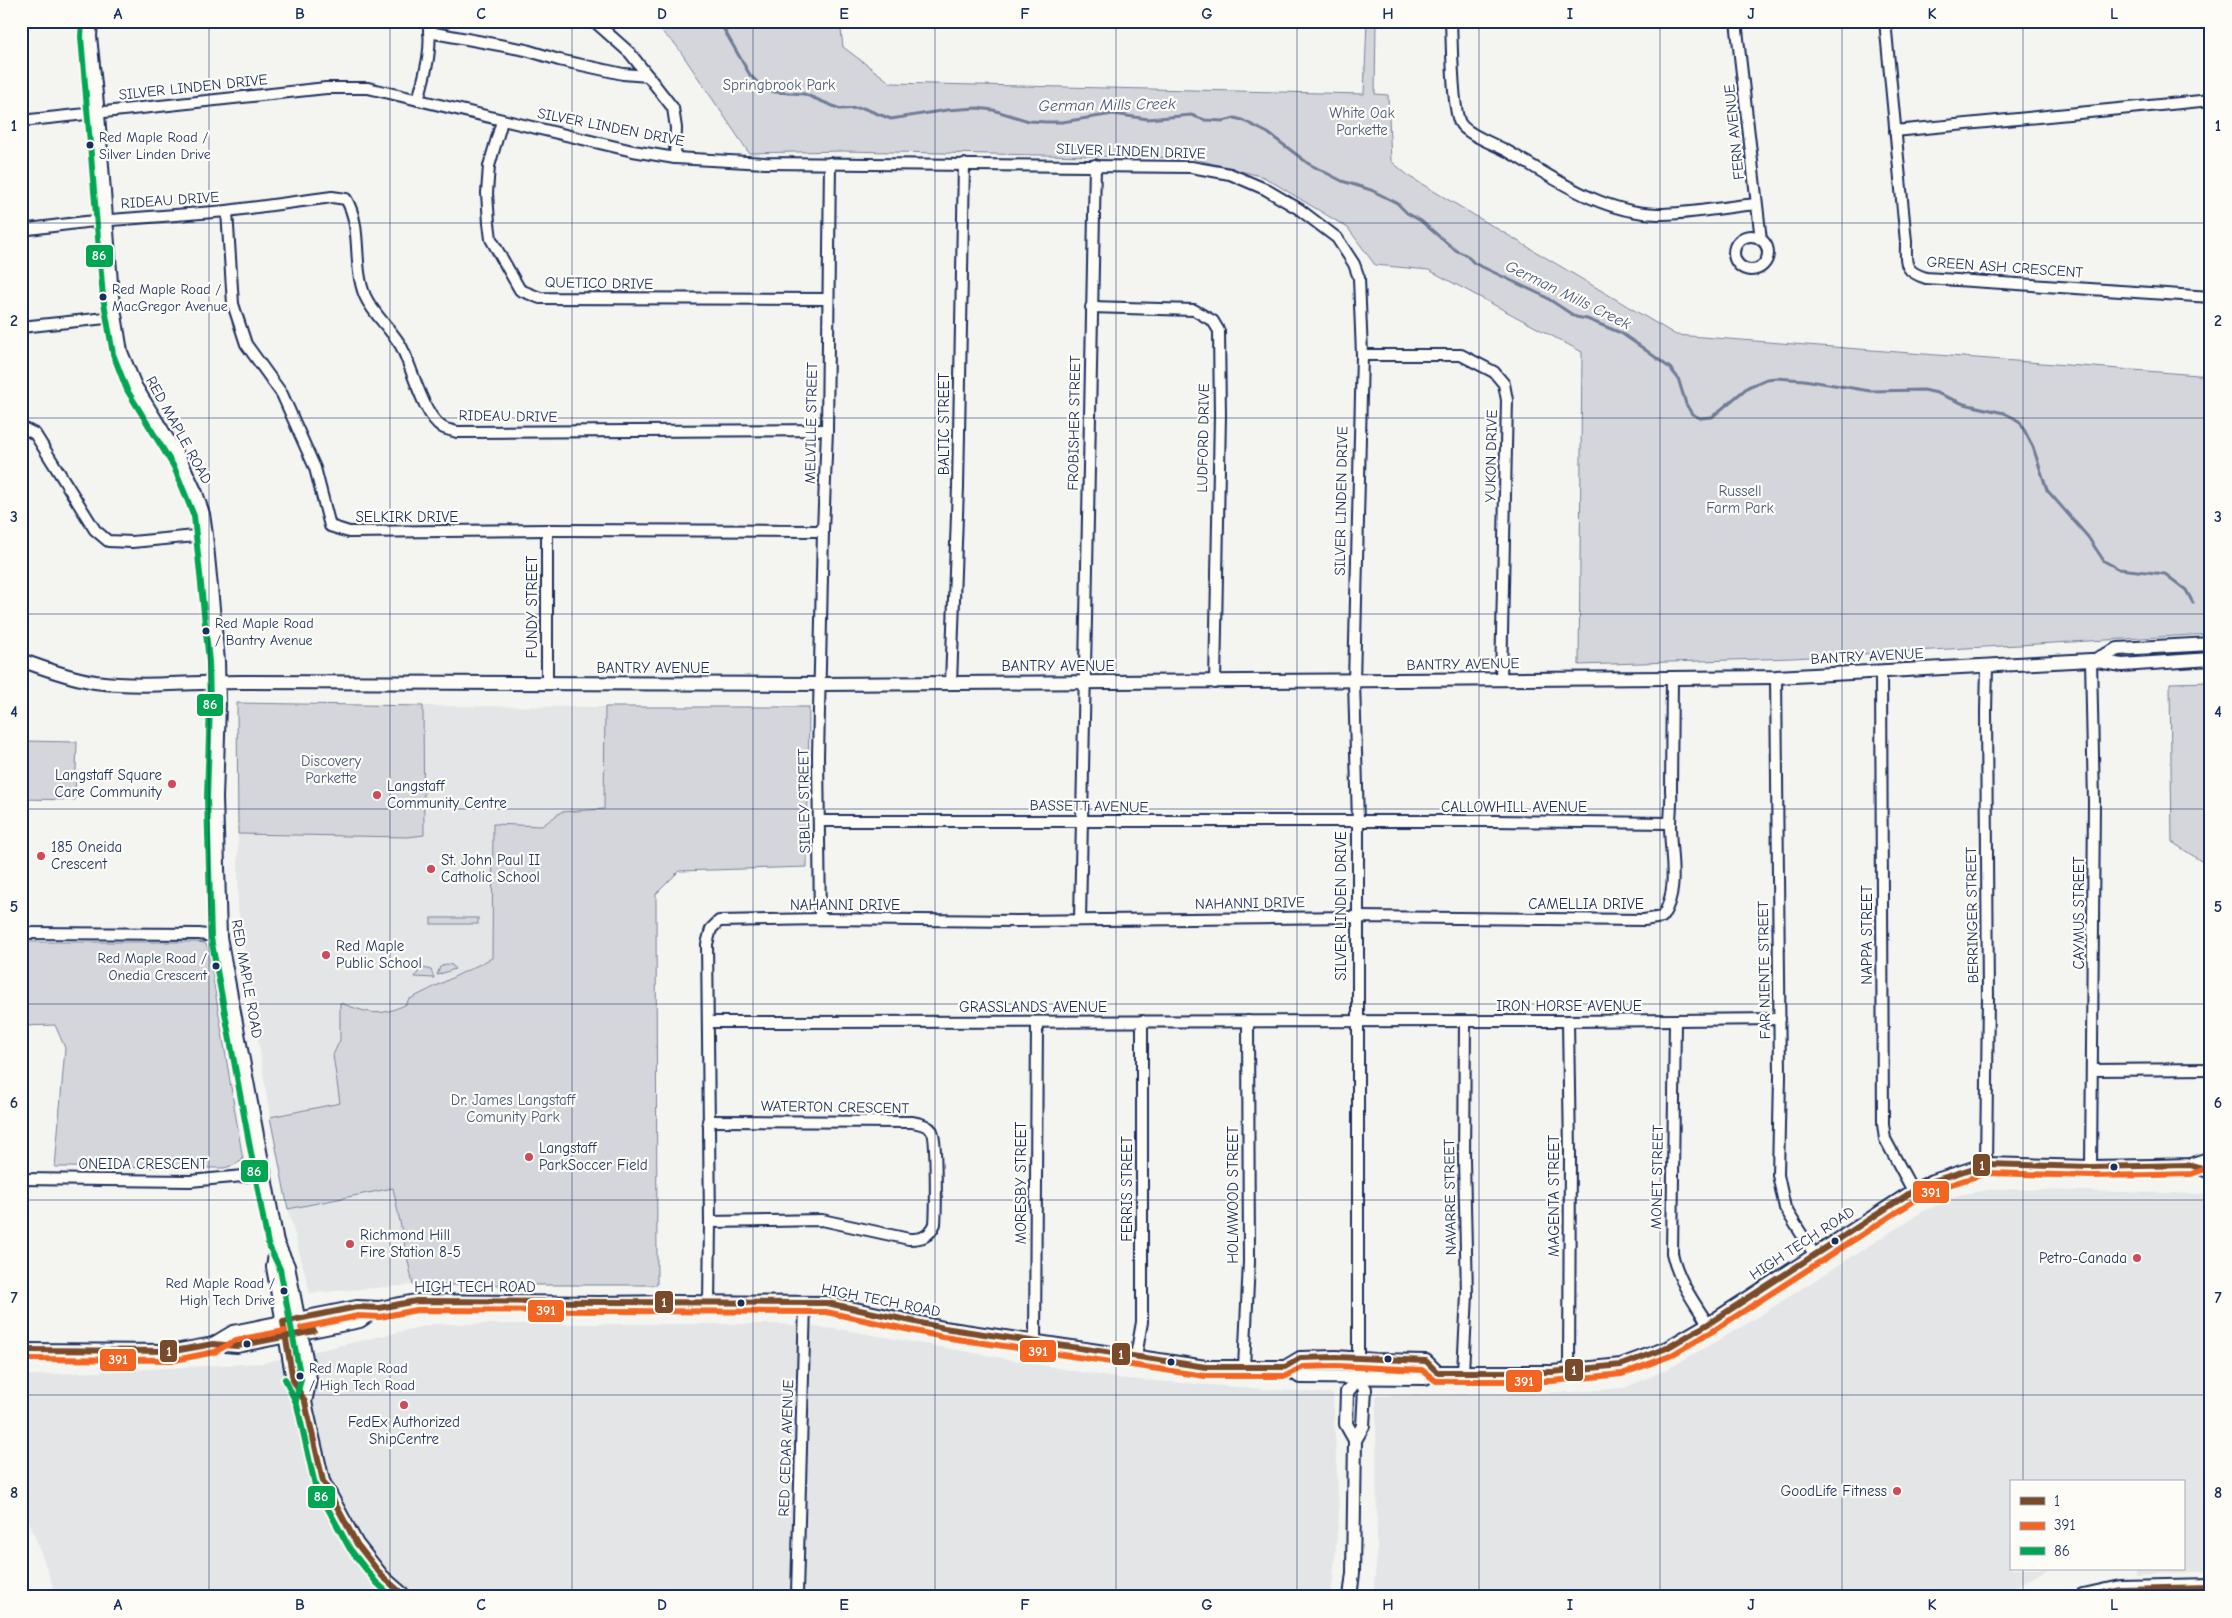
<svg xmlns="http://www.w3.org/2000/svg" width="2232" height="1618" font-family="'Comic Neue',sans-serif">
	<rect width="100%" height="100%" fill="#f4f4f1"/>
	<filter id="ink" filterUnits="userSpaceOnUse"><feTurbulence type="fractalNoise" baseFrequency=".02" numOctaves="2"/><feDisplacementMap in="SourceGraphic" scale="10" xChannelSelector="R" yChannelSelector="G"/><feConvolveMatrix kernelMatrix="1 2 1 2 8 2 1 2 1" color-interpolation-filters="sRGB"/></filter>
	<g filter="url(#ink)">
		<g fill="#e4e5e6">
			<path d="M423,706L605,707L604,809L561,812L542,826L493,824L492,958L408,1000L407,1004L390,1012L372,1014L340,1004V1040L333,1055L340,1103L270,1117L238,909V834L408,837L424,835Z"/>
			<path d="M393,1188L413,1285L310,1293L288,1209Z"/>
			<path d="M1993,1189L2211,1194V1571L2136,1575V1569H2183V1482H2011V1569H2048L1998,1597H1856L1854,1594L1853,1597H1373L1377,1553L1376,1396L1573,1392L1624,1388L1664,1371L1740,1328L1922,1212L1959,1195Z"/>
			<path d="M434,1324H781L845,1330L1114,1378L1333,1394L1339,1515L1331,1597H57L21,1498V1376L263,1363Z"/>
		</g>
		<g fill="#d4d6db" stroke="#78829c">
			<path d="M650,21H840L843,47L891,83L1364,94L1367,21H1376L1375,94L1388,95L1391,161L1410,177L1676,335L2211,376V634L1792,658L1579,665L1582,352L1429,270L1375,265L1348,228L1264,177L1191,158L842,151L749,153L676,45Z"/>
			<path d="M2211,682V858L2204,863L2172,842L2170,683Z"/>
			<path d="M237,703L423,706L424,835L408,837L238,834Z"/>
			<path d="M605,707H809L807,867L679,871L656,894L657,1285H413L393,1188L288,1209L270,1117L340,1103L333,1055L340,1040V1003C370,1013 377,1018 407,1004L408,1000L492,958L493,824L542,826L561,812L604,809Z"/>
			<path d="M21,741L77,742L75,800L21,799Z"/>
			<rect x="431" y="918" width="47" height="6"/>
			<path d="M195,942L205,943L208,948L243,1160L234,1165L224,1168L55,1167L65,1048L55,1025L21,1026V942Z"/>
			<path d="M446,964L452,965L455,969L437,975L440,967Z"/>
			<path d="M424,968L431,970L434,978L415,977L420,969Z"/>
		</g>
		<g fill="none" stroke-linecap="round" stroke-linejoin="round">
			<path stroke="#717c98" stroke-width="3" d="M719,21L750,75L762,87L775,92L804,94L840,109L863,108L891,119L947,110L977,108L993,110L1029,121L1046,122H1062L1113,114L1148,119L1191,115L1205,120L1223,121L1235,118L1242,120L1268,133L1309,164L1342,181L1371,190L1397,203L1407,213L1421,221L1455,250L1466,255L1474,263L1544,296L1576,317L1587,319L1621,333L1640,346L1670,368L1678,378L1686,404L1692,414L1700,418L1712,417L1748,387L1767,379L1776,378L1804,380L1870,391L1924,390L1937,393L1964,404L2004,413L2014,418L2020,422L2033,447L2047,490L2088,537L2104,561L2119,569L2165,574L2186,590L2193,603"/>
			<defs>
				<g id="minor">
					<path d="M594,21L630,53L673,108L676,128L675,158"/>
					<path d="M1451,21C1452,42 1452,108 1460,123C1467,135 1497,145 1509,152C1555,179 1602,213 1658,214C1691,214 1724,207 1756,204"/>
					<path d="M1736,21L1761,240"/>
					<path d="M1885,21L1906,242C1906,263 1903,271 1926,278L2211,297"/>
					<path d="M429,32L526,50L559,60L623,74L648,76"/>
					<path d="M418,100C425,74 433,49 428,21"/>
					<path d="M21,121L326,88H368L633,151L675,158L765,163L1191,167L1230,174L1265,189L1299,209L1337,238L1354,264L1359,278L1362,355L1354,682L1358,822V1378"/>
					<path d="M502,121L489,166L487,193L489,223L491,239L520,290L540,298L828,299"/>
					<path d="M1895,131L2211,100"/>
					<path d="M227,211L233,304L246,344L282,394L315,468L330,526L349,532L547,530L823,531"/>
					<path d="M21,230L85,222L227,211L332,197L346,199C363,227 352,265 365,296C373,314 391,329 401,346C412,367 423,415 442,427C446,430 452,430 457,432L827,430"/>
					<circle cx="1751" cy="253" r="17"/>
					<path d="M1091,307L1194,310L1213,321L1219,331L1220,415L1215,683"/>
					<path d="M21,327L115,317"/>
					<path d="M1362,355H1461L1494,372L1504,384L1507,400L1501,680"/>
					<path d="M21,427L35,434L95,530L108,541L132,542L206,535"/>
					<path d="M547,530V684"/>
					<path d="M1881,671L1883,1124L1885,1139L1913,1191"/>
					<path d="M1776,677L1780,1076L1778,1175L1785,1208L1814,1254"/>
					<path d="M951,684L958,487L964,164"/>
					<path d="M820,821H1495L1670,823"/>
					<path d="M820,919L818,756L823,531L827,430L830,163"/>
					<path d="M1080,920L1095,165"/>
					<path d="M21,933L199,934L220,937"/>
					<path d="M1568,1021L1570,1154L1569,1370"/>
					<path d="M1675,1021L1672,1253C1678,1280 1693,1301 1708,1324"/>
					<path d="M708,1022L1568,1021L1780,1019"/>
					<path d="M2092,1070L2211,1069"/>
					<path d="M708,1121L912,1122C919,1123 928,1125 932,1131C937,1138 936,1211 935,1224C929,1237 922,1239 909,1239L822,1220L710,1222"/>
					<path d="M1986,1164L1988,997L1986,711L1987,666"/>
					<path d="M2091,1167L2094,802L2091,660"/>
					<path d="M21,1179L190,1181L264,1174"/>
					<path d="M709,1303L710,1222L707,944L711,929L719,921L820,919L1017,921L1358,917L1644,920L1662,917C1680,890 1670,856 1670,825C1670,813 1672,802 1671,790L1672,678"/>
					<path d="M1035,1343L1037,1022"/>
					<path d="M1136,1356L1142,1322V1021"/>
					<path d="M1244,1368L1249,1262L1248,1021"/>
					<path d="M1463,1372L1467,1295L1464,1160L1465,1022"/>
					<path d="M797,1593L805,1303"/>
				</g>
				<g id="tertiary">
					<path d="M91,21L90,36L98,114L112,296L121,352L135,386L182,463L196,493L203,514L206,535L218,661L219,704L216,798L220,937L277,1242L288,1266L310,1379L305,1402"/>
					<path d="M2097,659L2118,649L2211,644"/>
					<path d="M21,660C45,669 70,678 95,682C143,688 193,682 241,682L821,684L1672,678L1776,677L2091,660L2122,665L2211,659"/>
					<path d="M2190,1165L2211,1172"/>
					<path d="M277,1242L273,1267L293,1380L305,1402L323,1481L357,1544L382,1576L406,1597"/>
					<path d="M213,1344L233,1332L357,1307L379,1308L416,1301L599,1303L672,1302L827,1303L944,1328L1206,1367H1285L1300,1358L1336,1357L1375,1360L1426,1361L1437,1372"/>
					<path d="M21,1350L174,1351L213,1344L237,1346L360,1321L379,1308"/>
					<path d="M1285,1367L1300,1377L1425,1378L1437,1372H1552L1621,1365L1667,1348L1708,1324L1913,1191L1933,1181L1986,1164L2091,1167L2153,1166L2190,1165L2211,1158"/>
					<path d="M1355,1440L1363,1426L1365,1389L1358,1378"/>
					<path d="M1350,1597L1353,1573L1355,1440L1346,1424L1347,1392L1358,1378"/>
				</g>
				<path id="primary" d="M2084,1597L2120,1589L2211,1587"/>
			</defs>
			<use href="#minor" stroke="#1b2f5e" stroke-width="14"/>
			<use href="#tertiary" stroke="#1b2f5e" stroke-width="16"/>
			<use href="#primary" stroke="#1b2f5e" stroke-width="20"/>
			<use href="#minor" stroke="#fdfcf7" stroke-width="10"/>
			<use href="#tertiary" stroke="#fdfcf7" stroke-width="12"/>
			<use href="#primary" stroke="#fdfcf7" stroke-width="16"/>
			<defs>
				<g id="bus-1">
					<path d="M21,1350L174,1351L213,1344L237,1346L314,1331"/>
					<path d="M406,1597L382,1576L357,1544L323,1481L305,1402L293,1380L283,1322L357,1307L379,1308L416,1301L827,1303L944,1328L1206,1367H1285L1300,1358L1336,1357L1426,1361L1437,1372H1552L1621,1365L1667,1348L1708,1324L1913,1191L1933,1181L1986,1164L2091,1167L2190,1165L2211,1172"/>
					<path d="M2085,1597L2120,1589L2211,1587"/>
				</g>
				<g id="bus-2">
					<path d="M301,1328L358,1316L380,1317L417,1310L826,1312L943,1337L1205,1376H1286L1303,1367L1336,1366L1422,1370L1436,1381H1552L1622,1374L1670,1356L1713,1331L1917,1199L1936,1189L1987,1173L2091,1176L2153,1175L2191,1174L2211,1167"/>
					<path d="M21,1359L175,1360L215,1352L236,1340L285,1331"/>
				</g>
				<g id="bus-3">
					<path d="M82,21L81,37L103,297L113,354L127,390L174,467L194,516L209,662L210,704L207,798L211,938L268,1244L280,1269L301,1379L296,1400"/>
					<path d="M285,1379L297,1405L315,1485L350,1549L376,1582L392,1597"/>
				</g>
			</defs>
			<use href="#bus-1" stroke="#fdfcf7" stroke-width="10"/>
			<use href="#bus-2" stroke="#fdfcf7" stroke-width="10"/>
			<use href="#bus-3" stroke="#fdfcf7" stroke-width="10"/>
			<use href="#bus-1" stroke="#7a4b2a" stroke-width="6"/>
			<use href="#bus-2" stroke="#f26522" stroke-width="6"/>
			<use href="#bus-3" stroke="#00a651" stroke-width="6"/>
		</g>
	</g>
	<path fill="none" stroke="#1b2f5e" stroke-width="1" stroke-opacity="0.55" d="M209,21V1597M390,21V1597M572,21V1597M753,21V1597M935,21V1597M1116,21V1597M1297,21V1597M1479,21V1597M1660,21V1597M1842,21V1597M2023,21V1482M21,223H2211M21,418H2211M21,614H2211M21,809H2211M21,1004H2211M21,1200H2211M21,1395H2211M2023,1569V1597"/>
	<g fill="#1b2f5e" stroke="#fdfcf7" stroke-width="2">
		<circle cx="90" cy="145" r="4.5"/>
		<circle cx="103" cy="297" r="4.5"/>
		<circle cx="206" cy="631" r="4.5"/>
		<circle cx="216" cy="966" r="4.5"/>
		<circle cx="2114" cy="1167" r="4.5"/>
		<circle cx="1835" cy="1241" r="4.5"/>
		<circle cx="284" cy="1291" r="4.5"/>
		<circle cx="741" cy="1303" r="4.5"/>
		<circle cx="247" cy="1344" r="4.5"/>
		<circle cx="1388" cy="1359" r="4.5"/>
		<circle cx="1171" cy="1362" r="4.5"/>
		<circle cx="300" cy="1376" r="4.5"/>
	</g>
	<g fill="#d1495b" stroke="#fdfcf7" stroke-width="2">
		<circle cx="172" cy="784" r="5"/>
		<circle cx="377" cy="795" r="5"/>
		<circle cx="41" cy="856" r="5"/>
		<circle cx="431" cy="869" r="5"/>
		<circle cx="326" cy="955" r="5"/>
		<circle cx="529" cy="1157" r="5"/>
		<circle cx="350" cy="1244" r="5"/>
		<circle cx="2137" cy="1258" r="5"/>
		<circle cx="404" cy="1405" r="5"/>
		<circle cx="1897" cy="1491" r="5"/>
	</g>
	<g text-anchor="middle" dominant-baseline="central" stroke-width="4.5" stroke-linejoin="round" paint-order="stroke">
		<g font-size="14" fill="#1b2f5e" stroke="#fdfcf7" text-anchor="start">
			<text x="99" y="137">Red Maple Road /<tspan x="99" dy="17">Silver Linden Drive</tspan></text>
			<text x="112" y="289">Red Maple Road /<tspan x="112" dy="17">MacGregor Avenue</tspan></text>
			<text x="215" y="623">Red Maple Road<tspan x="215" dy="17">/ Bantry Avenue</tspan></text>
			<text x="207" y="958" text-anchor="end">Red Maple Road /<tspan x="207" dy="17">Onedia Crescent</tspan></text>
			<text x="275" y="1283" text-anchor="end">Red Maple Road /<tspan x="275" dy="17">High Tech Drive</tspan></text>
			<text x="309" y="1368">Red Maple Road<tspan x="309" dy="17">/ High Tech Road</tspan></text>
		</g>
		<g font-size="15" fill="#49597d" stroke="#fdfcf7">
			<text x="779" y="85">Springbrook Park</text>
			<text x="1362" y="113">White Oak<tspan x="1362" dy="17">Parkette</tspan></text>
			<text x="1740" y="491">Russell<tspan x="1740" dy="17">Farm Park</tspan></text>
			<text x="331" y="761">Discovery<tspan x="331" dy="17">Parkette</tspan></text>
			<text x="513" y="1100">Dr. James Langstaff<tspan x="513" dy="17">Comunity Park</tspan></text>
		</g>
		<g font-size="15" fill="#1b2f5e" stroke="#fdfcf7">
			<text transform="translate(193 87) rotate(-6)">SILVER LINDEN DRIVE</text>
			<text transform="translate(611 127) rotate(11)">SILVER LINDEN DRIVE</text>
			<text transform="translate(1734 132) rotate(-96)">FERN AVENUE</text>
			<text transform="translate(1131 151) rotate(2)">SILVER LINDEN DRIVE</text>
			<text transform="translate(170 200) rotate(-4)">RIDEAU DRIVE</text>
			<text transform="translate(2005 267) rotate(4)">GREEN ASH CRESCENT</text>
			<text transform="translate(599 283) rotate(1)">QUETICO DRIVE</text>
			<text transform="translate(508 416) rotate(1)">RIDEAU DRIVE</text>
			<text transform="translate(811 423) rotate(-89)">MELVILLE STREET</text>
			<text transform="translate(1074 423) rotate(-89)">FROBISHER STREET</text>
			<text transform="translate(944 424) rotate(-90)">BALTIC STREET</text>
			<text transform="translate(179 430) rotate(61)">RED MAPLE ROAD</text>
			<text transform="translate(1203 438) rotate(-89)">LUDFORD DRIVE</text>
			<text transform="translate(1491 456) rotate(-89)">YUKON DRIVE</text>
			<text transform="translate(1341 501) rotate(-89)">SILVER LINDEN DRIVE</text>
			<text x="407" y="517">SELKIRK DRIVE</text>
			<text transform="translate(532 607) rotate(-90)">FUNDY STREET</text>
			<text transform="translate(1867 656) rotate(-3)">BANTRY AVENUE</text>
			<text transform="translate(1463 664) rotate(-1)">BANTRY AVENUE</text>
			<text x="1058" y="666">BANTRY AVENUE</text>
			<text x="653" y="668">BANTRY AVENUE</text>
			<text transform="translate(804 801) rotate(-91)">SIBLEY STREET</text>
			<text transform="translate(1089 806) rotate(1)">BASSETT AVENUE</text>
			<text x="1514" y="807">CALLOWHILL AVENUE</text>
			<text transform="translate(1250 903) rotate(-1)">NAHANNI DRIVE</text>
			<text x="1586" y="904">CAMELLIA DRIVE</text>
			<text x="845" y="905">NAHANNI DRIVE</text>
			<text transform="translate(1341 906) rotate(-90)">SILVER LINDEN DRIVE</text>
			<text transform="translate(2079 913) rotate(-90)">CAYMUS STREET</text>
			<text transform="translate(1972 915) rotate(-91)">BERRINGER STREET</text>
			<text transform="translate(1867 935) rotate(-90)">NAPPA STREET</text>
			<text transform="translate(1764 970) rotate(-91)">FAR NIENTE STREET</text>
			<text transform="translate(247 979) rotate(80)">RED MAPLE ROAD</text>
			<text x="1569" y="1006">IRON HORSE AVENUE</text>
			<text x="1033" y="1007">GRASSLANDS AVENUE</text>
			<text transform="translate(835 1107) rotate(1)">WATERTON CRESCENT</text>
			<text x="143" y="1164">ONEIDA CRESCENT</text>
			<text transform="translate(1657 1177) rotate(-89)">MONET STREET</text>
			<text transform="translate(1021 1183) rotate(-90)">MORESBY STREET</text>
			<text transform="translate(1127 1189) rotate(-90)">FERRIS STREET</text>
			<text transform="translate(1233 1195) rotate(-90)">HOLMWOOD STREET</text>
			<text transform="translate(1554 1196) rotate(-90)">MAGENTA STREET</text>
			<text transform="translate(1450 1197) rotate(-91)">NAVARRE STREET</text>
			<text transform="translate(1802 1243) rotate(-33)">HIGH TECH ROAD</text>
			<text x="475" y="1287">HIGH TECH ROAD</text>
			<text transform="translate(881 1300) rotate(11)">HIGH TECH ROAD</text>
			<text transform="translate(786 1448) rotate(-88)">RED CEDAR AVENUE</text>
		</g>
		<g font-size="15" fill="#1b2f5e" stroke="#fdfcf7" text-anchor="start">
			<text x="162" y="775" text-anchor="end">Langstaff Square<tspan x="162" dy="17">Care Community</tspan></text>
			<text x="387" y="786">Langstaff<tspan x="387" dy="17">Community Centre</tspan></text>
			<text x="51" y="847">185 Oneida<tspan x="51" dy="17">Crescent</tspan></text>
			<text x="441" y="860">St. John Paul II<tspan x="441" dy="17">Catholic School</tspan></text>
			<text x="336" y="946">Red Maple<tspan x="336" dy="17">Public School</tspan></text>
			<text x="539" y="1148">Langstaff<tspan x="539" dy="17">ParkSoccer Field</tspan></text>
			<text x="360" y="1235">Richmond Hill<tspan x="360" dy="17">Fire Station 8-5</tspan></text>
			<text x="2127" y="1258" text-anchor="end">Petro-Canada</text>
			<text x="404" y="1422" text-anchor="middle">FedEx Authorized<tspan x="404" dy="17">ShipCentre</tspan></text>
			<text x="1887" y="1491" text-anchor="end">GoodLife Fitness</text>
		</g>
		<g font-size="16" font-style="italic" fill="#46567b" stroke="#fdfcf7">
			<text transform="translate(1107 105) rotate(-1)">German Mills Creek</text>
			<text transform="translate(1568 295) rotate(26)">German Mills Creek</text>
		</g>
	</g>
	<g stroke="#fdfcf7" stroke-width="2">
		<rect x="85" y="244" width="29" height="24" rx="5" fill="#00a651"/>
		<rect x="196" y="693" width="28" height="24" rx="5" fill="#00a651"/>
		<rect x="1972" y="1153" width="19" height="24" rx="5" fill="#7a4b2a"/>
		<rect x="240" y="1159" width="29" height="24" rx="5" fill="#00a651"/>
		<rect x="1912" y="1180" width="38" height="24" rx="5" fill="#f26522"/>
		<rect x="654" y="1290" width="20" height="24" rx="5" fill="#7a4b2a"/>
		<rect x="527" y="1299" width="38" height="24" rx="5" fill="#f26522"/>
		<rect x="159" y="1339" width="19" height="24" rx="5" fill="#7a4b2a"/>
		<rect x="1019" y="1339" width="38" height="24" rx="5" fill="#f26522"/>
		<rect x="1111" y="1342" width="20" height="24" rx="5" fill="#7a4b2a"/>
		<rect x="99" y="1348" width="38" height="24" rx="5" fill="#f26522"/>
		<rect x="1564" y="1358" width="20" height="24" rx="5" fill="#7a4b2a"/>
		<rect x="1505" y="1369" width="38" height="24" rx="5" fill="#f26522"/>
		<rect x="307" y="1485" width="29" height="24" rx="5" fill="#00a651"/>
	</g>
	<g font-size="14" text-anchor="middle" font-weight="bold" fill="#fff">
		<text x="99" y="260">86</text>
		<text x="210" y="709">86</text>
		<text x="1982" y="1170">1</text>
		<text x="254" y="1176">86</text>
		<text x="1931" y="1197">391</text>
		<text x="664" y="1307">1</text>
		<text x="546" y="1315">391</text>
		<text x="169" y="1356">1</text>
		<text x="1038" y="1356">391</text>
		<text x="1121" y="1359">1</text>
		<text x="118" y="1364">391</text>
		<text x="1574" y="1375">1</text>
		<text x="1524" y="1386">391</text>
		<text x="321" y="1501">86</text>
	</g>
	<rect width="2232" height="1618" fill="none" stroke="#fdfcf7" stroke-width="55"/>
	<rect x="2010" y="1480" width="175" height="90" fill="#fdfcf7" stroke="#a3aaba"/>
	<rect x="2020" y="1497" width="25" height="8" fill="#7a4b2a" stroke="#a3aaba"/>
	<text x="2054" y="1506" font-size="15" fill="#1b2f5e">1</text>
	<rect x="2020" y="1522" width="25" height="8" fill="#f26522" stroke="#a3aaba"/>
	<text x="2054" y="1530" font-size="15" fill="#1b2f5e">391</text>
	<rect x="2020" y="1547" width="25" height="8" fill="#00a651" stroke="#a3aaba"/>
	<text x="2054" y="1556" font-size="15" fill="#1b2f5e">86</text>
	<rect x="28" y="28" width="2176" height="1562" fill="none" stroke="#1b2f5e" stroke-width="2"/>
	<g font-size="16" text-anchor="middle" font-weight="bold" fill="#1b2f5e">
		<text x="118" y="19">A</text>
		<text x="300" y="19">B</text>
		<text x="481" y="19">C</text>
		<text x="662" y="19">D</text>
		<text x="844" y="19">E</text>
		<text x="1025" y="19">F</text>
		<text x="1207" y="19">G</text>
		<text x="1388" y="19">H</text>
		<text x="1570" y="19">I</text>
		<text x="1751" y="19">J</text>
		<text x="1932" y="19">K</text>
		<text x="2114" y="19">L</text>
		<text x="14" y="131">1</text>
		<text x="2218" y="131">1</text>
		<text x="14" y="326">2</text>
		<text x="2218" y="326">2</text>
		<text x="14" y="522">3</text>
		<text x="2218" y="522">3</text>
		<text x="14" y="717">4</text>
		<text x="2218" y="717">4</text>
		<text x="14" y="912">5</text>
		<text x="2218" y="912">5</text>
		<text x="14" y="1108">6</text>
		<text x="2218" y="1108">6</text>
		<text x="14" y="1303">7</text>
		<text x="2218" y="1303">7</text>
		<text x="14" y="1498">8</text>
		<text x="2218" y="1498">8</text>
		<text x="118" y="1610">A</text>
		<text x="300" y="1610">B</text>
		<text x="481" y="1610">C</text>
		<text x="662" y="1610">D</text>
		<text x="844" y="1610">E</text>
		<text x="1025" y="1610">F</text>
		<text x="1207" y="1610">G</text>
		<text x="1388" y="1610">H</text>
		<text x="1570" y="1610">I</text>
		<text x="1751" y="1610">J</text>
		<text x="1932" y="1610">K</text>
		<text x="2114" y="1610">L</text>
	</g>
</svg>
